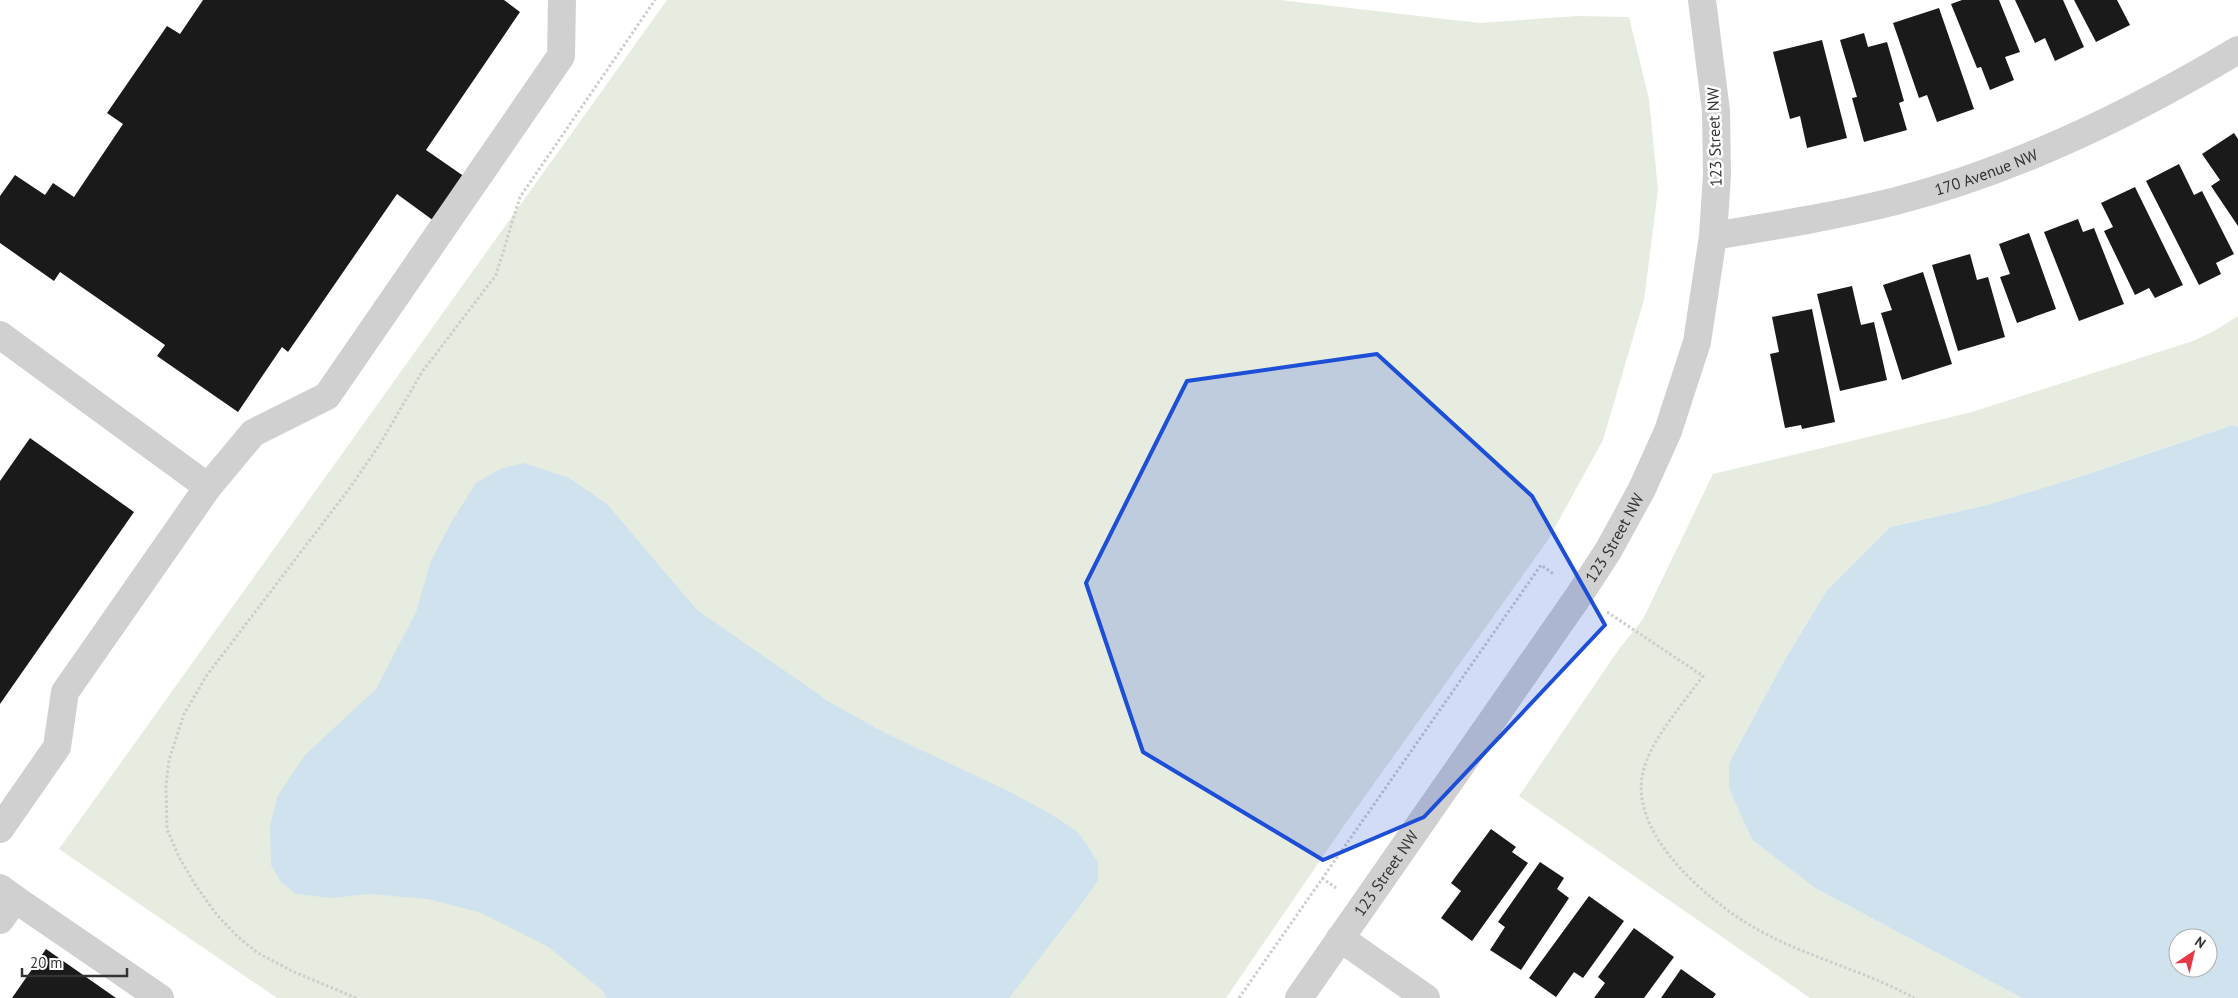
<svg xmlns="http://www.w3.org/2000/svg" width="2238" height="998" font-family="'PT Sans',sans-serif">
	<rect width="100%" height="100%" fill="#fff"/>
	<g fill="#e6ecdf">
		<path d="M667,0H1280L1480,23L1578,16L1629,17L1649,99L1658,190L1644,300L1603,440L1548,540L1343,827L1226,998H277L59,849Z"/>
		<path d="M2238,316V427L2233,425L2085,475L1987,505L1890,527L1827,590L1784,661L1729,763V789L1752,840L1815,888L2022,998H1810L1519,796L1619,649L1643,619L1713,474L1972,412L2193,341L2214,331Z"/>
	</g>
	<g fill="#cfe2ee" fill-rule="evenodd">
		<path d="M2233,425L2238,427V998H2022L1815,888L1752,840L1729,789V763L1784,661L1827,590L1890,527L1987,505L2085,475ZM2178,938H2208V968H2178Z"/>
		<path d="M524,463L569,478L607,504L697,610L831,703L885,733L1010,792L1049,813L1078,832L1098,862V880L1085,899L1009,998H607L602,990L547,946L479,912L428,899L369,894L332,898L296,894L281,882L271,865L270,826L277,797L304,756L376,689L416,612L431,561L452,521L476,483L500,469Z"/>
	</g>
	<g fill="#1a1a1a">
		<path d="M203,0H504L520,12L426,150L465,177L434,221L397,194L288,352L282,347L238,412L157,356L165,345L60,272L54,281L0,243V196L15,175L45,195L53,183L74,197L123,124L107,113L167,26L180,34Z"/>
		<path d="M1962,0H1999L2020,52L2005,57L2014,80L1990,90L1981,67L1977,68L1951,4Z"/>
		<path d="M2015,0H2063L2084,47L2055,61L2045,38L2035,43Z"/>
		<path d="M2074,0H2117L2130,25L2096,42Z"/>
		<path d="M1939,8L1974,109L1937,122L1927,95L1919,98L1893,23Z"/>
		<path d="M1864,33L1868,47L1887,42L1904,101L1899,103L1907,130L1864,142L1852,98L1857,97L1840,40Z"/>
		<path d="M1822,40L1847,138L1807,148L1800,116L1790,119L1773,52Z"/>
		<path d="M2234,133L2238,139V226L2211,186L2220,180L2202,154Z"/>
		<path d="M2179,164L2194,195L2202,191L2234,254L2216,263L2221,274L2199,285L2146,181Z"/>
		<path d="M2135,187L2183,285L2155,298L2149,288L2135,295L2104,231L2113,227L2101,203Z"/>
		<path d="M2078,219L2083,232L2094,228L2124,304L2079,321L2044,232Z"/>
		<path d="M2029,233L2056,309L2017,323L2000,277L2010,274L1999,244Z"/>
		<path d="M1970,254L1977,280L1988,277L2005,337L1958,351L1932,265Z"/>
		<path d="M1923,272L1952,364L1902,380L1881,313L1892,310L1883,285Z"/>
		<path d="M1852,286L1861,325L1874,322L1887,380L1840,391L1817,294Z"/>
		<path d="M1812,309L1835,422L1802,429L1801,425L1785,428L1770,354L1779,352L1772,317Z"/>
		<path d="M30,438L134,512L0,704V481Z"/>
		<path d="M1491,829L1516,847L1512,852L1528,863L1472,941L1441,918L1461,891L1451,883Z"/>
		<path d="M1540,862L1564,878L1557,889L1569,898L1521,970L1490,950L1505,927L1498,922Z"/>
		<path d="M1589,896L1624,921L1583,978L1574,972L1556,997L1529,978Z"/>
		<path d="M1634,928L1674,957L1644,998H1594L1605,983L1598,977Z"/>
		<path d="M46,949L116,998H12Z"/>
		<path d="M1681,969L1716,994L1713,998H1661Z"/>
	</g>
	<g fill="none" stroke-linecap="round" stroke-linejoin="round">
		<g stroke="#cdcdcd" stroke-width="3" stroke-dasharray="2.5 2.5" stroke-linecap="butt">
			<path d="M1607,612L1703,676C1683,704 1651,739 1643,772C1628,834 1708,901 1755,928C1805,957 1864,970 1914,998"/>
			<path d="M1322,878L1336,888"/>
			<path d="M356,998L292,971L258,953L238,937L217,915L196,886L179,857L167,829L166,785L169,760L184,714L207,675L349,489L380,444L422,372L496,275L520,197L655,0"/>
			<path d="M1239,998L1541,565L1555,575"/>
		</g>
		<g stroke="#d0d0d0" stroke-width="28">
			<path id="s1" d="M1713,236C1774,226 1836,216 1896,201C2017,170 2131,114 2238,50"/>
			<path d="M0,335L208,487L253,433L327,396L561,56L562,0"/>
			<path d="M0,829L57,747L65,692L208,487"/>
			<path d="M15,899L160,998"/>
			<path d="M0,920L15,899L0,888"/>
			<path d="M1340,938L1426,998"/>
			<path id="s2" d="M1299,998L1580,594L1608,551L1642,489L1668,431L1697,342L1713,236L1717,175L1716,111L1702,0"/>
		</g>
	</g>
	<path fill="#1d4ed8" fill-opacity="0.2" stroke="#1d4ed8" stroke-width="4" stroke-linejoin="round" d="M1377,354L1532,496L1605,625L1424,817L1323,860L1143,752L1086,583L1187,381Z"/>
	<g text-anchor="middle" dominant-baseline="central" stroke-width="5" stroke-linejoin="round" paint-order="stroke">
		<g font-size="16" fill="#333" stroke="#fff">
			<text transform="translate(1714 137) rotate(-92)">123 Street NW</text>
			<text stroke="none"><textPath href="#s1" startOffset="281">170 Avenue NW</textPath></text>
			<text stroke="none"><textPath href="#s2" startOffset="558">123 Street NW</textPath></text>
			<text stroke="none"><textPath href="#s2" startOffset="152">123 Street NW</textPath></text>
		</g>
	</g>
	<g transform="translate(2193 953) rotate(35)"><circle r="24" fill="#ffffff" stroke="#adadad"/>
	<path d="M0-4L9 19L0 12L-9 19Z" fill="#e63946"/>
	<text y="-8" font-size="14" font-weight="bold" text-anchor="middle" fill="#333333">N</text>
	</g>
	<path d="M22 968v8h105v-8" fill="none" stroke="#333333" stroke-width="2.5"/>
	<text x="30" y="968" font-size="15" fill="#333333" stroke="#ffffff" stroke-width="4" paint-order="stroke">20 m</text>
</svg>
